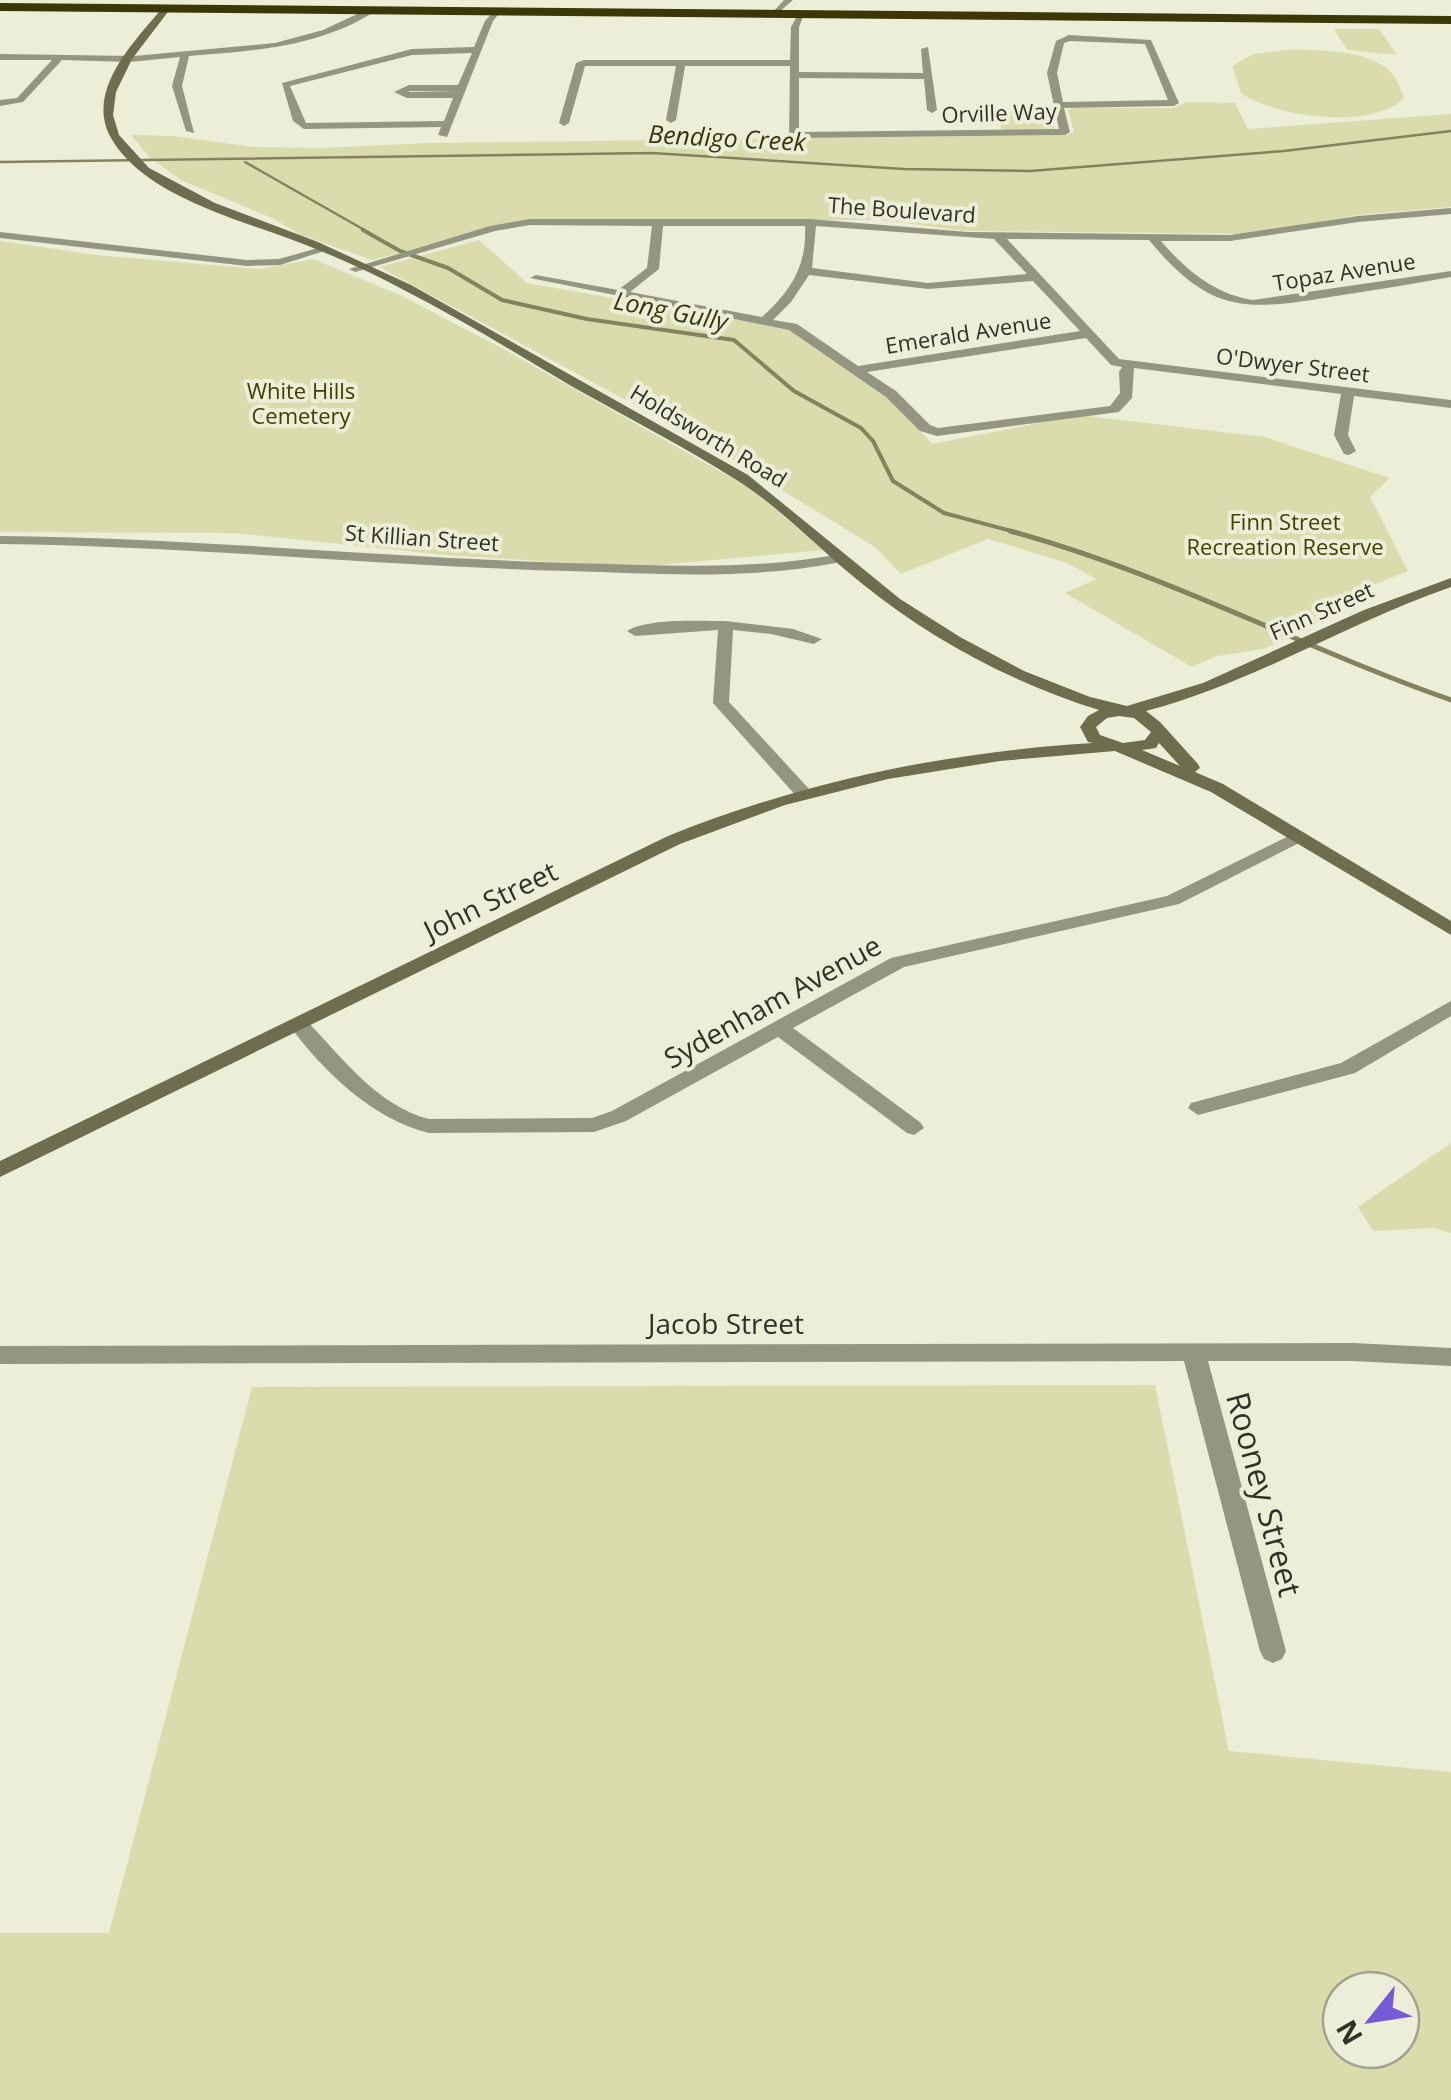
<svg xmlns="http://www.w3.org/2000/svg" width="1451" height="2100" font-family="'Open Sans',sans-serif">
	<rect width="100%" height="100%" fill="#edeed7"/>
	<g fill="#dbdcae" fill-rule="evenodd">
		<path d="M1334,29H1379L1397,55L1347,50Z"/>
		<path d="M1287,50C1317,50 1364,49 1389,70C1397,77 1400,88 1404,98C1374,130 1275,118 1241,93L1232,66L1254,54Z"/>
		<path d="M1186,102L1235,103L1248,129L1451,114V207L1358,215L1248,234L966,231L880,220H538L372,260L301,235L274,219L181,180L149,157L131,135L173,136L253,147L321,148L429,143L1066,135L1074,132L1068,110L1072,108H1174Z"/>
		<path d="M996,112H1050L1055,130L1002,132Z"/>
		<path d="M479,240L527,283L789,329L895,403L932,444L1079,415L1265,437L1390,478L1370,497L1408,571L1356,592L1324,620L1264,649L1217,656L1192,667L1065,593L1096,579L1067,563L988,539L901,574L875,547L698,439L379,267Z"/>
		<path d="M0,241L96,255L260,269L313,259L400,295L509,352L753,490L823,550L637,567L446,555L234,533L0,532Z"/>
		<path d="M1451,1143V1233L1433,1228L1373,1231L1358,1207Z"/>
		<path d="M1155,1385L1229,1751L1451,1772V2100H0V1933H109L252,1387ZM1341,1990H1401V2050H1341Z"/>
	</g>
	<g fill="none" stroke-linecap="round" stroke-linejoin="round">
		<g stroke="#83845f" stroke-width="2.5">
			<path d="M0,162L652,153L904,169L1030,171L1284,151L1451,131"/>
			<path d="M245,162L368,232"/>
		</g>
		<path stroke="#83845f" stroke-width="4" d="M363,230L400,251L448,268L502,300L587,319L734,340L794,391L861,428L873,441L893,481L944,513L1019,533"/>
		<path stroke="#83845f" stroke-width="5" d="M1010,531C1162,572 1302,648 1451,700"/>
		<g fill="#959681" fill-rule="evenodd">
			<path d="M784,0H793L779,12H773Z"/>
			<path d="M370,8L377,10C321,47 254,51 189,56L182,86L194,133L186,131L172,86L180,57L130,62L62,60L23,102L0,106V100L17,98L52,60H0V54L134,56L275,43L323,30Z"/>
			<path d="M497,8L501,11L493,21L447,137L438,135L441,127L304,129L293,121L282,83L412,49L474,47L485,21ZM472,53L458,85H409L394,92L407,98H453L444,121L306,123L290,86L412,55ZM410,91H456L408,92Z"/>
			<path d="M800,11L804,14L799,27V72L923,73L921,49L928,47L937,110L932,113L927,110L924,79L799,78V132L1059,129L1047,73L1056,41L1069,35L1151,40L1179,103L1174,106L1064,108L1070,132L1065,135L799,138L794,144L789,141L790,66H685L676,120L671,123L666,120L676,66H585L569,123L564,126L559,123L576,63L584,60H790L791,27ZM1070,41L1145,44L1168,100L1063,102L1057,73L1064,43Z"/>
			<path d="M1451,208V214L1358,222L1230,241H1161C1186,270 1214,294 1253,300L1451,271V277C1413,284 1374,290 1336,296C1246,311 1211,315 1149,240L1007,239L1119,359L1451,400V408L1354,396L1348,435L1356,451L1349,455L1344,454L1334,435L1341,394L1134,368L1132,398L1119,412L937,436L920,431L886,397L789,330L530,278L536,275L618,290L647,268L652,226L530,225L495,231L355,272L349,269L490,226L530,219H810L968,232L1230,235L1358,216ZM663,226H805C807,266 791,291 762,317L630,292L659,269ZM816,226L994,239L1027,274L928,283L812,268ZM809,275L928,289L1033,281L1080,331L858,366L797,324L773,320L791,302ZM1086,338L1111,365L1122,367L1119,372L1120,393L1110,406L938,428L930,425L896,391L867,372Z"/>
			<path d="M0,232L247,260L279,259L325,246L331,249L280,265L247,266L0,238Z"/>
			<path d="M0,536C190,538 379,557 569,563C660,565 751,571 841,554L848,558L841,562C751,580 660,574 569,571C379,566 190,546 0,544Z"/>
			<path d="M725,621L793,629L822,639L814,644L771,634L733,630L729,702L810,790L813,794L810,798H798L713,703L718,630L635,636L627,631C647,618 700,621 725,621Z"/>
			<path d="M1297,832L1306,837L1303,841L1179,904L904,967L793,1028L921,1123L924,1128L914,1135L907,1133L778,1037L626,1121L594,1132L429,1133C372,1119 323,1071 288,1024L298,1018L305,1019C341,1056 377,1106 429,1119L592,1118L612,1111L891,958L1167,896Z"/>
			<path d="M1451,1001V1016L1355,1073L1198,1115L1188,1108L1191,1103L1341,1063Z"/>
			<path d="M1353,1343L1451,1348V1366L1353,1361H1208L1286,1651L1282,1659L1273,1663L1264,1659L1260,1651L1184,1361L0,1364V1346Z"/>
		</g>
		<path fill="#6d6d4f" fill-rule="evenodd" d="M164,6L171,8L132,59L116,92L113,115L119,135L149,168L215,203L318,242L411,285L748,475L900,599L960,637L1024,671L1090,697L1127,706L1203,683L1364,610L1451,578V587C1347,623 1253,683 1146,711L1160,722L1198,764L1200,768L1195,772L1223,784L1451,921V935L1211,792L1115,751L1000,761L888,779L785,805L680,844L0,1177V1161L668,836C805,781 946,752 1093,743L1088,742L1080,727L1088,716L1099,710C1012,683 930,639 860,582C819,549 782,509 738,481C685,447 628,418 573,387C517,354 461,319 402,289C372,273 339,258 306,245C246,221 145,198 111,138C84,90 136,40 164,6ZM1119,716L1134,718L1151,732L1145,740L1123,743L1100,735L1096,727L1107,718ZM1159,743L1180,766L1142,750L1156,748Z"/>
		<path fill="#393806" fill-rule="evenodd" d="M0,3L1451,16V24L0,11Z"/>
	</g>
	<g text-anchor="middle" dominant-baseline="central" stroke-width="8" stroke-linejoin="round" paint-order="stroke">
		<g font-size="22" fill="#313128" stroke="#edeed7">
			<text transform="translate(999 112) rotate(-2)">Orville Way</text>
			<text transform="translate(902 209) rotate(4)">The Boulevard</text>
			<text transform="translate(1344 271) rotate(-9)">Topaz Avenue</text>
			<text transform="translate(968 332) rotate(-9)">Emerald Avenue</text>
			<text transform="translate(1293 364) rotate(7)">O'Dwyer Street</text>
			<text transform="translate(709 435) rotate(31)">Holdsworth Road</text>
			<text transform="translate(422 537) rotate(4)">St Killian Street</text>
			<text transform="translate(1321 610) rotate(-24)">Finn Street</text>
		</g>
		<g font-size="22" fill="#414001" stroke="#edeed7">
			<text x="301" y="390">White Hills<tspan x="301" dy="25">Cemetery</tspan></text>
			<text x="1285" y="521">Finn Street<tspan x="1285" dy="25">Recreation Reserve</tspan></text>
		</g>
		<g font-size="25" font-style="italic" fill="#35340c" stroke="#edeed7">
			<text transform="translate(727 137) rotate(3)">Bendigo Creek</text>
			<text transform="translate(671 310) rotate(11)">Long Gully</text>
		</g>
		<g font-size="28" fill="#313128" stroke="#edeed7">
			<text transform="translate(490 900) rotate(-26)">John Street</text>
			<text transform="translate(772 1001) rotate(-29)">Sydenham Avenue</text>
			<text x="726" y="1323">Jacob Street</text>
		</g>
		<g font-size="32" fill="#313128" stroke="#edeed7">
			<text transform="translate(1265 1494) rotate(75)">Rooney Street</text>
		</g>
	</g>
	<g transform="translate(1371 2020) rotate(240)"><circle r="48" fill="#edeed7" stroke="#a2a291" stroke-width="2.5"/>
	<path d="M0-8L18 38L0 25L-18 38Z" fill="#755cd6"/>
	<text y="-15" font-size="28" font-weight="bold" text-anchor="middle" fill="#313128">N</text>
	</g>
</svg>
